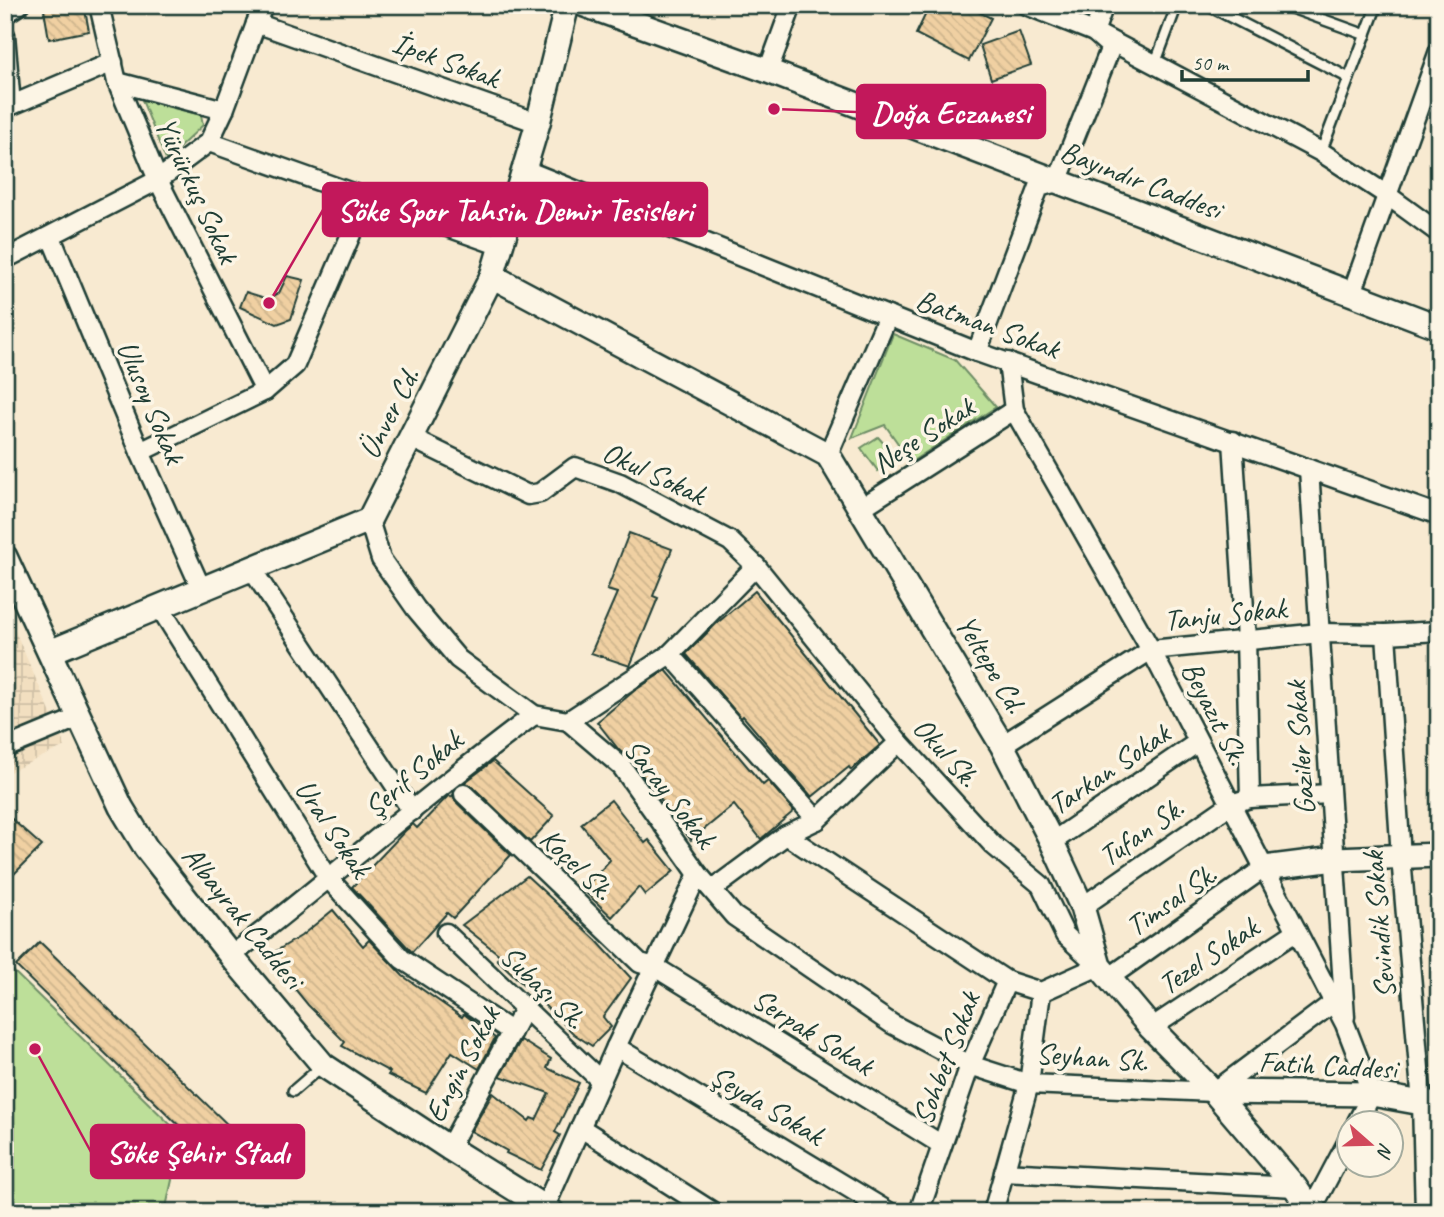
<svg xmlns="http://www.w3.org/2000/svg" width="1444" height="1217" font-family="Caveat,sans-serif">
	<defs>
		<pattern id="industrial-grid" width="8" height="8" patternUnits="userSpaceOnUse" patternTransform="scale(1.75)"><rect width="8" height="8" fill="#f2dfc0"/><path d="M0 4h8M4 0v8" fill="none" stroke="#cfc0a6"/></pattern>
		<pattern id="building-back-hatch" width="6" height="6" patternUnits="userSpaceOnUse" patternTransform="scale(1.75)"><rect width="6" height="6" fill="#f0d0a2"/><path d="M-1 5l2 2M0 0l6 6M5-1l2 2" fill="none" stroke="#cdb48c"/></pattern>
	</defs>
	<rect width="100%" height="100%" fill="#f8ead1"/>
	<filter id="ink" filterUnits="userSpaceOnUse"><feTurbulence type="fractalNoise" baseFrequency=".0143" numOctaves="2"/><feDisplacementMap in="SourceGraphic" scale="14" xChannelSelector="R" yChannelSelector="G"/><feConvolveMatrix kernelMatrix="1 2 1 2 8 2 1 2 1" color-interpolation-filters="sRGB"/></filter>
	<g filter="url(#ink)">
		<path fill="url(#industrial-grid)" d="M5,608L65,746L5,774Z"/>
		<g fill="#bddf99" stroke="#6e8e66" stroke-width="2">
			<path d="M142,100L201,115L203,125L166,160Z"/>
			<path d="M893,334L955,360L996,407L911,462L885,425L852,438Z"/>
			<path d="M878,437L896,457L878,471L861,448Z"/>
			<path d="M5,963L177,1131L167,1141L172,1180L165,1212H5Z"/>
		</g>
		<g fill="url(#building-back-hatch)" stroke="#1f3d34" stroke-width="2">
			<path d="M61,5H84L89,31L49,39L44,10Z"/>
			<path d="M930,5H965L991,18L969,61L916,34Z"/>
			<path d="M1019,31L1031,65L991,79L980,45Z"/>
			<path d="M287,276L304,280L291,319L277,324L240,307L246,292L268,299L279,293Z"/>
			<path d="M629,533L672,549L653,596L658,598L630,666L591,653L617,593L607,590Z"/>
			<path d="M755,591L880,745L851,770L849,767L812,797L743,716L741,718L686,654L716,624Z"/>
			<path d="M666,670L763,785L768,781L794,811L761,839L734,805L691,840L631,760L619,750L597,722L634,691Z"/>
			<path d="M493,761L554,816L530,842L472,786L464,783Z"/>
			<path d="M449,795L451,797L453,795L456,802L511,855L453,918L447,913L412,952L352,887L405,831L413,824L417,828Z"/>
			<path d="M611,800L645,843L649,840L674,871L645,895L639,887L612,917L583,890L610,860L581,824Z"/>
			<path d="M5,813L42,846L5,883Z"/>
			<path d="M527,876L596,940L631,978L603,1017L611,1027L592,1046L574,1034L497,959L501,956L462,925Z"/>
			<path d="M333,910L363,946L369,940L403,976L462,1017L464,1014L495,1038L479,1069L452,1052L426,1093L388,1075L390,1072L342,1046L345,1042L308,1005L268,956L301,936Z"/>
			<path d="M40,942L230,1127L206,1152L16,966Z"/>
			<path d="M521,1040L551,1059L547,1068L579,1083L555,1132L560,1135L541,1170L506,1153L507,1151L471,1131L493,1093L529,1121L531,1118L536,1120L549,1093L500,1076Z"/>
		</g>
		<g fill="none" stroke-linecap="round" stroke-linejoin="round">
			<defs>
				<g id="service">
					<path d="M1207,5L1349,78"/>
					<path d="M1283,5L1366,35"/>
					<path d="M1155,64L1177,5"/>
					<path d="M1321,152L1377,5"/>
					<path d="M293,1091L322,1066"/>
				</g>
				<g id="minor">
					<path d="M99,5L117,82L158,180L265,391"/>
					<path d="M1026,5L1094,32L1321,152L1387,195L1439,233"/>
					<path d="M5,14L19,5"/>
					<path d="M256,23L538,123"/>
					<path d="M5,35L11,105"/>
					<path d="M768,71L792,5"/>
					<path d="M117,82L224,110"/>
					<path d="M5,108L113,62"/>
					<path d="M209,142L501,246"/>
					<path d="M523,169L977,352L1439,515"/>
					<path d="M51,237L140,452L201,588"/>
					<path d="M5,259L158,180L209,142L224,110L263,5"/>
					<path d="M1352,293L1439,51"/>
					<path d="M977,352L1039,187L1057,182L1111,47L1094,32L1104,5"/>
					<path d="M1008,362L1014,410L1151,650L1345,1024L1372,1094L1357,1122"/>
					<path d="M411,438L528,495L540,493L575,467L620,483L730,541L756,566L899,742L993,845L1041,885L1065,935L1099,966L1041,992L1007,981L970,1065L919,1212"/>
					<path d="M1233,441L1246,639L1250,798"/>
					<path d="M140,452L265,391L295,365L367,197"/>
					<path d="M828,455L888,316"/>
					<path d="M1309,469L1345,1017"/>
					<path d="M861,508L1014,410"/>
					<path d="M369,520L381,559L416,609L458,659L534,715L568,721L622,767L698,874L734,916L892,1024L970,1065L1029,1084L1214,1092L1334,1002"/>
					<path d="M251,568L412,811"/>
					<path d="M159,606L329,879L402,959L512,1032"/>
					<path d="M1386,634L1401,857L1422,1103L1425,1212"/>
					<path d="M670,654L817,820"/>
					<path d="M568,721L670,654L756,566"/>
					<path d="M1002,745L1151,650L1320,633L1386,634L1439,631"/>
					<path d="M5,748L80,717"/>
					<path d="M464,794L640,963L655,967L942,1145"/>
					<path d="M786,835L1007,981"/>
					<path d="M1052,842L1198,742"/>
					<path d="M713,889L786,835L817,820L899,742"/>
					<path d="M1082,907L1231,804L1250,798L1330,794"/>
					<path d="M446,933L601,1081"/>
					<path d="M231,956C333,877 430,792 534,715"/>
					<path d="M1110,977L1264,868"/>
					<path d="M1151,1028L1297,931"/>
					<path d="M616,1047L889,1212"/>
					<path d="M581,1128L713,1212"/>
					<path d="M449,1148L525,1007"/>
					<path d="M1004,1172L1295,1187"/>
					<path d="M545,1207L616,1047L698,874"/>
					<path d="M1312,1209L1350,1137"/>
					<path d="M993,1212L1029,1084L1041,992"/>
				</g>
				<g id="tertiary">
					<path d="M585,5L768,71L1439,327"/>
					<path d="M492,276L828,455L1002,745L1052,842L1082,907L1099,966L1151,1028L1214,1092L1295,1187L1312,1212"/>
					<path d="M5,557L121,807L146,848L231,956L323,1065L449,1148L552,1212"/>
					<path d="M50,652L369,520L492,276L538,123L567,5"/>
					<path d="M1264,868L1335,859L1439,855"/>
					<path d="M1214,1092L1372,1094L1422,1103H1439"/>
				</g>
			</defs>
			<use href="#service" stroke="#1f3d34" stroke-width="14"/>
			<use href="#minor" stroke="#1f3d34" stroke-width="23"/>
			<use href="#tertiary" stroke="#1f3d34" stroke-width="28"/>
			<use href="#service" stroke="#fcf5e5" stroke-width="9"/>
			<use href="#minor" stroke="#fcf5e5" stroke-width="18"/>
			<use href="#tertiary" stroke="#fcf5e5" stroke-width="23"/>
		</g>
	</g>
	<g text-anchor="middle" dominant-baseline="central" stroke-width="7" stroke-linejoin="round" paint-order="stroke">
		<g font-size="30" fill="#1f3d34" stroke="#fcf5e5">
			<text transform="translate(446 60) rotate(20)">İpek Sokak</text>
			<text transform="translate(1141 180) rotate(21)">Bayındır Caddesi</text>
			<text transform="translate(197 190) rotate(65)">Yürürkuş Sokak</text>
			<text transform="translate(988 324) rotate(20)">Batman Sokak</text>
			<text transform="translate(151 402) rotate(67)">Ulusoy Sokak</text>
			<text transform="translate(389 413) rotate(-63)">Ünver Cd.</text>
			<text transform="translate(923 435) rotate(-33)">Neşe Sokak</text>
			<text transform="translate(654 473) rotate(25)">Okul Sokak</text>
			<text transform="translate(1225 614) rotate(-6)">Tanju Sokak</text>
			<text transform="translate(991 664) rotate(59)">Yeltepe Cd.</text>
			<text transform="translate(1215 713) rotate(63)">Beyazıt Sk.</text>
			<text transform="translate(1300 748) rotate(-94)">Gaziler Sokak</text>
			<text transform="translate(946 752) rotate(48)">Okul Sk.</text>
			<text transform="translate(1109 769) rotate(-34)">Tarkan Sokak</text>
			<text transform="translate(413 774) rotate(-40)">Şerif Sokak</text>
			<text transform="translate(670 793) rotate(52)">Saray Sokak</text>
			<text transform="translate(333 828) rotate(56)">Ural Sokak</text>
			<text transform="translate(1141 832) rotate(-35)">Tufan Sk.</text>
			<text transform="translate(577 864) rotate(44)">Koçel Sk.</text>
			<text transform="translate(1171 900) rotate(-35)">Timsal Sk.</text>
			<text transform="translate(243 917) rotate(51)">Albayrak Caddesi</text>
			<text transform="translate(1379 925) rotate(-95)">Sevindik Sokak</text>
			<text transform="translate(1208 956) rotate(-34)">Tezel Sokak</text>
			<text transform="translate(543 987) rotate(44)">Subaşı Sk.</text>
			<text transform="translate(813 1032) rotate(32)">Serpak Sokak</text>
			<text transform="translate(1092 1057) rotate(4)">Seyhan Sk.</text>
			<text transform="translate(946 1058) rotate(-69)">Sohbet Sokak</text>
			<text transform="translate(462 1064) rotate(-62)">Engin Sokak</text>
			<text transform="translate(1328 1065) rotate(3)">Fatih Caddesi</text>
			<text transform="translate(767 1105) rotate(31)">Şeyda Sokak</text>
		</g>
	</g>
	<path fill="none" stroke="#c2185b" stroke-width="2.5" d="M774 109L857 112M269 303L323 210M35 1049L91 1152"/>
	<g fill="#c2185b" stroke="#fcf5e5" stroke-width="2.5">
		<circle cx="774" cy="109" r="7"/>
		<circle cx="269" cy="303" r="7"/>
		<circle cx="35" cy="1049" r="7"/>
	</g>
	<g fill="#c2185b" stroke="#c2185b" stroke-width="2.5">
		<rect x="857" y="85" width="188" height="53" rx="7"/>
		<rect x="323" y="183" width="384" height="53" rx="7"/>
		<rect x="91" y="1125" width="213" height="53" rx="7"/>
	</g>
	<g font-size="32" text-anchor="middle" font-weight="bold" fill="#fff">
		<text x="951" y="123">Doğa Eczanesi</text>
		<text x="515" y="221">Söke Spor Tahsin Demir Tesisleri</text>
		<text x="198" y="1163">Söke Şehir Stadı</text>
	</g>
	<rect width="1444" height="1217" fill="none" stroke="#fcf5e5" stroke-width="28"/>
	<rect x="14" y="14" width="1416" height="1189" fill="none" stroke="#1f3d34" stroke-width="2.5" filter="url(#ink)"/>
	<g transform="translate(1370 1144) rotate(110)"><circle r="33" fill="#fcf5e5" stroke="#a4ab9e" stroke-width="2"/>
	<path d="M0-5L12 26L0 18L-12 26Z" fill="#d1495b"/>
	<text y="-10" font-size="19" font-weight="bold" text-anchor="middle" fill="#1f3d34">N</text>
	</g>
	<path d="M1182 70v10h126v-10" fill="none" stroke="#1f3d34" stroke-width="3.5"/>
	<text x="1192" y="70" font-size="21" fill="#1f3d34" stroke="#fcf5e5" stroke-width="5" paint-order="stroke">50 m</text>
</svg>
